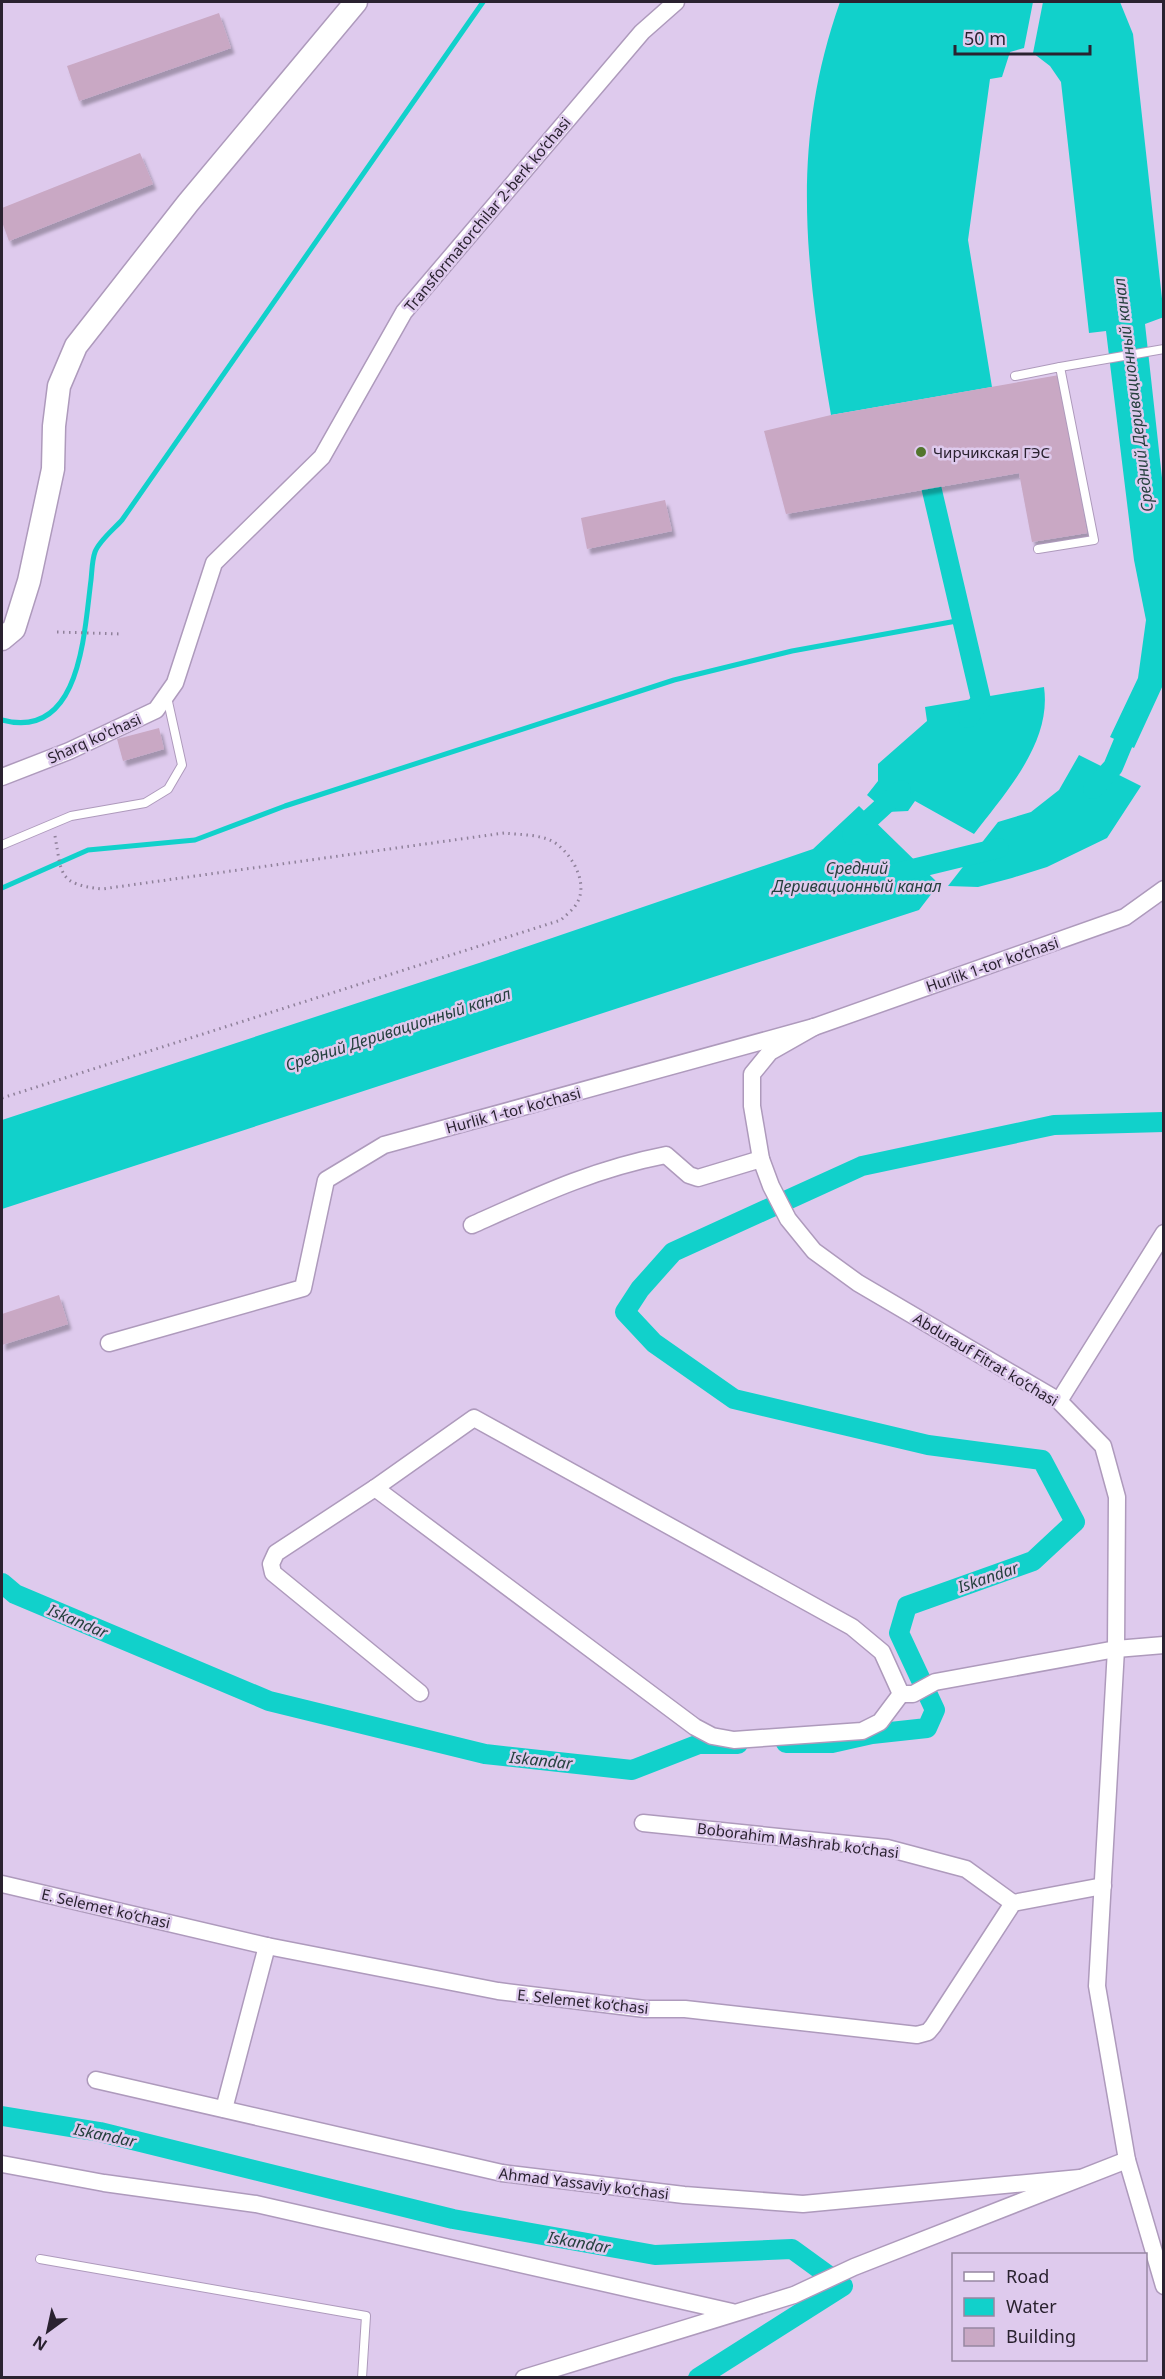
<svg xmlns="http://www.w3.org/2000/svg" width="1165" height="2379" font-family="'Noto Sans',sans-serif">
	<defs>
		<filter id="shadow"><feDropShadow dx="3.5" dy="5.5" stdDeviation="1.5" flood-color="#0004"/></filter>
	</defs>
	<rect width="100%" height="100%" fill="#decaed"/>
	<g fill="#11d1cb">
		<path d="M840,2H1033L1024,48L1010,52L1002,77L990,79L968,240L992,387L831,415C806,269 789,146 840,2Z"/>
		<path d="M1043,2H1120L1133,34L1164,317L1145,324L1163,487V685L1134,748L1110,737L1138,678L1146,620L1134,560L1106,331L1089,333L1061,82L1050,66L1033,53Z"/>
		<path d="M1044,687C1052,743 1005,793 974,834L915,801L908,811L887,812L867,795L878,781V764L927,721L925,707Z"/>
		<path d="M1079,755L1141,786L1107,838L1047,867L1012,878L978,887L948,886L998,822L1031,812L1059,790Z"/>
		<path d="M859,806L939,884L919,910L2,1209V1120L479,963L813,849Z"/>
	</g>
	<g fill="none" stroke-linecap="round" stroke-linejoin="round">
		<g stroke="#11d1cb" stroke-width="5">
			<path d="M2,720C81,741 84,633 91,580C92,571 92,560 95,552C99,541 114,529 122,520L483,2"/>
			<path d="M2,888L88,850L195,840L285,806L674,680L792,651L962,620"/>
		</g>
		<g stroke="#11d1cb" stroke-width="20">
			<path d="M926,465L981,700L968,718"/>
			<path d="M1093,789L1113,767L1133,719"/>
			<path d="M852,835L901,790"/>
			<path d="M896,873L999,848"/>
			<path d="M2,1583L15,1594L269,1701L485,1754L632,1770L699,1744H738"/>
			<path d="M786,1743H832L872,1734L927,1728L935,1710L899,1633L907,1606L1033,1561L1075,1522L1042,1460L928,1445L734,1399L654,1343L625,1312L640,1289L673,1252L862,1166L1054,1125L1164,1122"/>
			<path d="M2,2116L100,2132L453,2219L655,2255L792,2249L843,2286L698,2378"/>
		</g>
	</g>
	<g fill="#c9a8c4" filter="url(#shadow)">
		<path d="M219,13L231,48L79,101L67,66Z"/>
		<path d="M140,153L153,184L9,241L2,222V208Z"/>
		<path d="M1059,375L1087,533L1032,542L1019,473L786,514L764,431L831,415Z"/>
		<path d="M665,500L672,531L587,549L581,518Z"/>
		<path d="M159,728L164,749L123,761L117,739Z"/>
		<path d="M59,1295L68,1324L2,1345V1314Z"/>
	</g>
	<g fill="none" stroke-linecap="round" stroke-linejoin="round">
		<defs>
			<g id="lane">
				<path d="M1060,367L1164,349"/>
				<path d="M1015,376L1060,367L1094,540L1038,549"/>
				<path d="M2,845L71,816L145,803L168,789L182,765L167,697"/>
				<path d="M40,2259L366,2316L362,2378"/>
			</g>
			<g id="street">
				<path d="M2,777L69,751L156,710L175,683L214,563L322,457L404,312L642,32L676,2"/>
				<path d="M814,1027L770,1052L752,1074V1106L761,1159L771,1186L788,1219L814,1251L858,1283L1059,1401L1103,1446L1117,1497L1116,1649L1097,1986L1127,2160L1164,2286"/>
				<path d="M472,1225C539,1195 594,1169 666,1155L689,1175L698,1178L761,1159"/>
				<path d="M109,1343L303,1288L326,1180L384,1145L814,1027L1125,917L1164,889"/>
				<path d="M1059,1401L1164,1233"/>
				<path d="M375,1488L695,1727L712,1736L734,1740L862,1731L880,1722L901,1694"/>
				<path d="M420,1693L273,1573L271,1564L276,1553L375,1488L474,1418L852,1627L882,1652L901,1694H913L935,1682L1116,1649L1164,1645"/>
				<path d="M643,1823L887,1848L966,1869L1013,1903"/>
				<path d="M2,1884L267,1946L498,1991L645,2009H685L917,2035L928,2032L933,2026L1013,1903L1103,1886"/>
				<path d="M96,2080L502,2173L684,2195L803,2204L1080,2178"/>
				<path d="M224,2109L267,1946"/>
				<path d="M2,2164L104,2183L256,2204L732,2312"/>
				<path d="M524,2378L794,2295L854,2267L1127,2160"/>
			</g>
			<path id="secondary" d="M2,639L14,629L29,581L53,469L54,426L59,386L76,346L188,203L356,2"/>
		</defs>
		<use href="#lane" stroke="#ae9abc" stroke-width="10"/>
		<use href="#street" stroke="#ae9abc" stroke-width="19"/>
		<use href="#secondary" stroke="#ae9abc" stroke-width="25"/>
		<g stroke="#8f819a" stroke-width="3" stroke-dasharray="1.5 4.5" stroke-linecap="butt">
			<path d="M57,632L121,634"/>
			<path d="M2,1098L561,920C566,915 574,909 577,903C588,884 574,858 558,845C545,834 521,835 504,833L102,889C58,884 62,875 55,836"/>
		</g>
		<use href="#lane" stroke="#fff" stroke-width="8"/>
		<use href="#street" stroke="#fff" stroke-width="16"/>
		<use href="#secondary" stroke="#fff" stroke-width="22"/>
	</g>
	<circle fill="#52752d" stroke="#decaed" stroke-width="2" cx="921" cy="452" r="6"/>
	<g text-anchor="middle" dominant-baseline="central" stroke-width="5" stroke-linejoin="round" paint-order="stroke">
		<g font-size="15" fill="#2a2230" stroke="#decaed">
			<text transform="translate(487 214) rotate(-50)">Transformatorchilar 2-berk ko‘chasi</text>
			<text transform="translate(94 738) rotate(-24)">Sharq ko'chasi</text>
			<text transform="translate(992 964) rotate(-19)">Hurlik 1-tor ko‘chasi</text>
			<text transform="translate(513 1110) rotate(-15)">Hurlik 1-tor ko‘chasi</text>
			<text transform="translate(986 1359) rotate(31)">Abdurauf Fitrat ko‘chasi</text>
			<text transform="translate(798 1840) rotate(7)">Boborahim Mashrab ko‘chasi</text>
			<text transform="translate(106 1908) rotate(13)">E. Selemet ko‘chasi</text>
			<text transform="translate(583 2001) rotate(6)">E. Selemet ko‘chasi</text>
			<text transform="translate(584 2183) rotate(7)">Ahmad Yassaviy ko‘chasi</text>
		</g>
		<g font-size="15" fill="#2a2230" stroke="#decaed" text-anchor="start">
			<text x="933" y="452">Чирчикская ГЭС</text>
		</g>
		<g font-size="16" font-style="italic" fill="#25403e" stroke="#decaed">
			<text transform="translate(1133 395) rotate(-97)">Средний Деривационный канал</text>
			<text x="857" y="868">Средний<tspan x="857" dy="18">Деривационный канал</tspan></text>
			<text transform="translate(398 1029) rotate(-18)">Средний Деривационный канал</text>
			<text transform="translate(988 1577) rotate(-19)">Iskandar</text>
			<text transform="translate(78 1621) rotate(23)">Iskandar</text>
			<text transform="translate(541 1760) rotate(6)">Iskandar</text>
			<text transform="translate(105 2135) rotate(12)">Iskandar</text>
			<text transform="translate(579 2242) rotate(10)">Iskandar</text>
		</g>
	</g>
	<rect width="1165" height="2379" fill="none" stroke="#2a2230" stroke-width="6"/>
	<rect x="952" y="2253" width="195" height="108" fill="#decaed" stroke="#9687a1" stroke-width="1.5"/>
	<rect x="964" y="2272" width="30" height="9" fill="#ffffff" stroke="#9687a1" stroke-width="1.5"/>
	<text x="1006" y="2283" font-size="18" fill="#2a2230">Road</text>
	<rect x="964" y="2298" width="30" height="18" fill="#11d1cb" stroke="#9687a1" stroke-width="1.5"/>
	<text x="1006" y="2313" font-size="18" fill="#2a2230">Water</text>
	<rect x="964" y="2328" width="30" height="18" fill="#c9a8c4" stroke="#9687a1" stroke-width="1.5"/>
	<text x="1006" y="2343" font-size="18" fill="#2a2230">Building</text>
	<g transform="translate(48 2331) rotate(213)" stroke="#decaed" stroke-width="4.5" paint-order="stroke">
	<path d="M0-4.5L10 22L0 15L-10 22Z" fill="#2a2230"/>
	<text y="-9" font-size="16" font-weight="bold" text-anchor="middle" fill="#2a2230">N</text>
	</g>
	<path d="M955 45v9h135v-9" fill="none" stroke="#2a2230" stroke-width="3"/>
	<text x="964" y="45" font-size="18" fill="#2a2230" stroke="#decaed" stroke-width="4.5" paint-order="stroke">50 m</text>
</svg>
